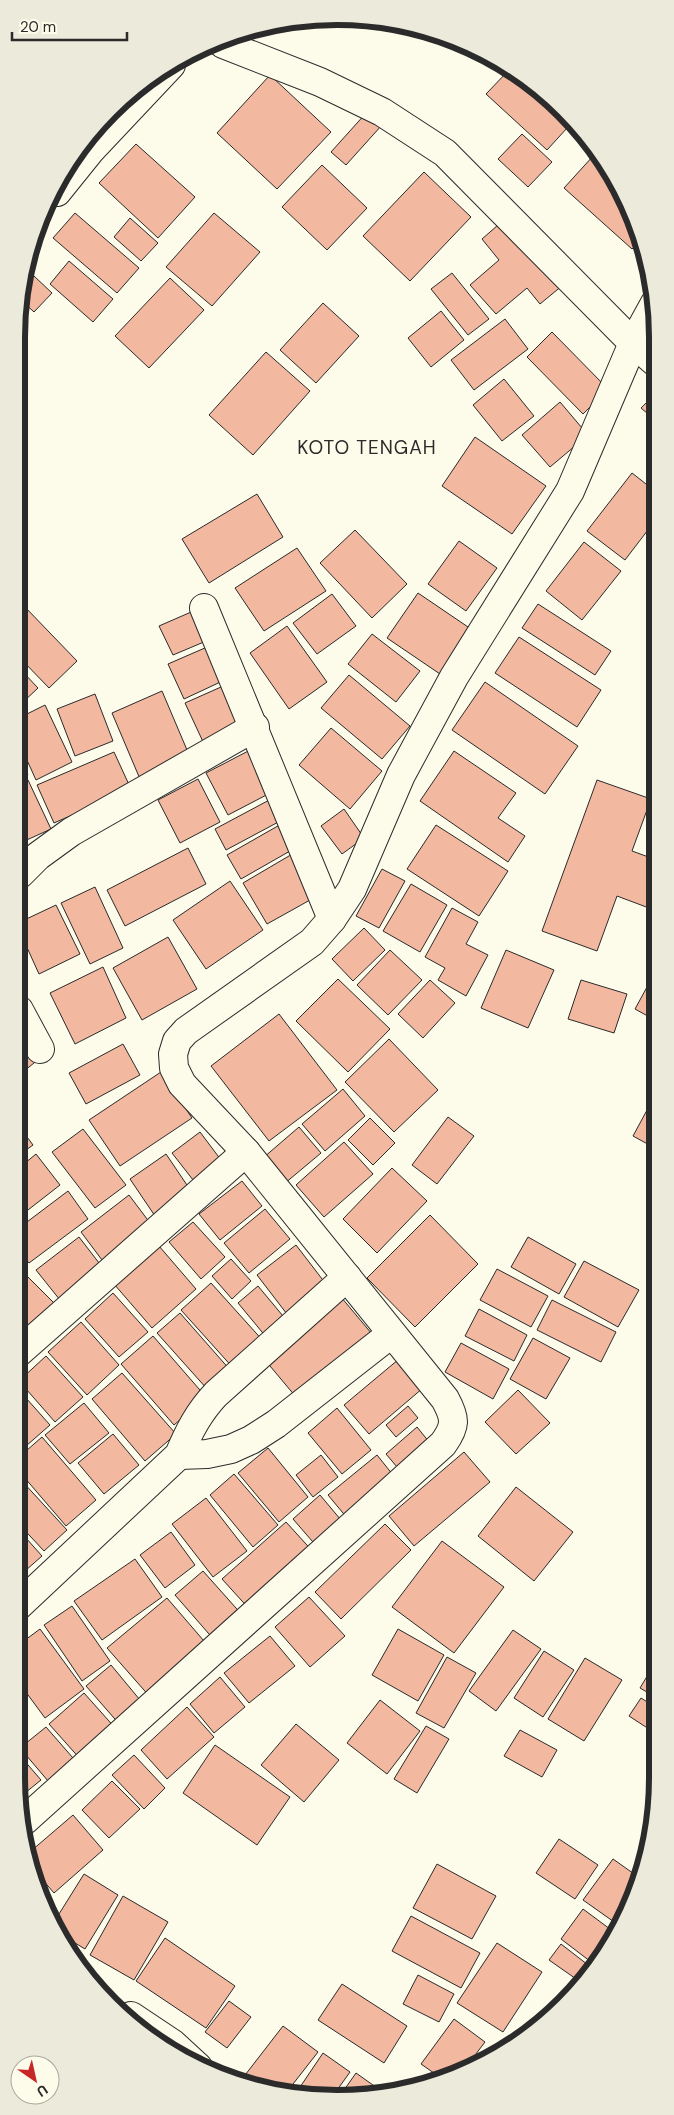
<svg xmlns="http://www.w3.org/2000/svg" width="674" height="2115" font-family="'DM Sans',sans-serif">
	<rect width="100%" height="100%" fill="#fdfbea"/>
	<g fill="#f2b8a0" stroke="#2b2b2b">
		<path d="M508,71L568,127L547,150L486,94Z"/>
		<path d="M270,75L331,132L277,189L217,133Z"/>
		<path d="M367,112L382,125L346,165L331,152Z"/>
		<path d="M522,134L552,162L528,187L498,159Z"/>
		<path d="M136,144L195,197L158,238L99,183Z"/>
		<path d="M594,155L600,161L625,195L639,242L632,249L564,188Z"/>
		<path d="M322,165L367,208L327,250L282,207Z"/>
		<path d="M424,172L471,217L410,281L363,236Z"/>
		<path d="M75,213L139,268L117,293L53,238Z"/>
		<path d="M214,213L260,252L212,306L166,267Z"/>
		<path d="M130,218L158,243L141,261L114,237Z"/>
		<path d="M506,218L563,285L540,304L527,288L496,314L470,285L499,260L482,239Z"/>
		<path d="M69,261L113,299L93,322L50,284Z"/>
		<path d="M452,273L489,319L468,335L431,289Z"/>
		<path d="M34,276L52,293L34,312L22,301V288Z"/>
		<path d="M170,278L204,310L149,368L115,336Z"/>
		<path d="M323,303L359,336L316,383L280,350Z"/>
		<path d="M441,311L464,340L431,367L408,338Z"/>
		<path d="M505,319L528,349L474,390L451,360Z"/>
		<path d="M552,332L608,389L583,414L527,357Z"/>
		<path d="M266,352L310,391L253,455L209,415Z"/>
		<path d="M504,379L534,416L502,441L473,405Z"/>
		<path d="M655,394V420L641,408Z"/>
		<path d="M560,402L588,435L550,467L522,435Z"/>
		<path d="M475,437L546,486L512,534L442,486Z"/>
		<path d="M632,473L655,491L654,522L625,560L587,531Z"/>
		<path d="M257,494L283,537L209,583L182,539Z"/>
		<path d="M355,530L407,584L372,618L320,563Z"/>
		<path d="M459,541L497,568L466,611L428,584Z"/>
		<path d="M584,542L621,571L582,620L546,591Z"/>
		<path d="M297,548L326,591L264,631L235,588Z"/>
		<path d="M418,593L471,629L440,674L387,638Z"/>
		<path d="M332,594L356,626L317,654L293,623Z"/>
		<path d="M538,604L611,651L595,675L522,628Z"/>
		<path d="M24,606L77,661L49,688L21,659V609Z"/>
		<path d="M198,609L211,639L173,655L159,626Z"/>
		<path d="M287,626L327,682L289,709L250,653Z"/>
		<path d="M372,634L420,671L396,702L348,664Z"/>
		<path d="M519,637L601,690L577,727L495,673Z"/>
		<path d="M214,644L229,678L184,699L168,664Z"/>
		<path d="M21,670L38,688L21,704Z"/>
		<path d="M349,675L410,726L382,759L321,708Z"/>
		<path d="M485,682L578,746L545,794L452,730Z"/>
		<path d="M230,683L249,725L205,746L185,703Z"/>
		<path d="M162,691L190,757L140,779L112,713Z"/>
		<path d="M95,694L113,741L75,756L57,709Z"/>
		<path d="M45,705L72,762L36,780L21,747V717Z"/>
		<path d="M331,728L382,771L350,809L299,765Z"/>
		<path d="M254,748L276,790L228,815L206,773Z"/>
		<path d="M454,751L516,793L498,818L525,836L508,862L420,801Z"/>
		<path d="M114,752L131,789L54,823L37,785Z"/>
		<path d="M20,760L28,775L20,779Z"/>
		<path d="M198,779L220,822L180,843L158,800Z"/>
		<path d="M28,780L51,829L20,843V783Z"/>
		<path d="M597,780L651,799L632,851L654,859V896L649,908L617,896L597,951L542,931Z"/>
		<path d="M273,798L284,819L226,850L215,829Z"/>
		<path d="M344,809L364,838L342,854L321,826Z"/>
		<path d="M283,823L297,847L241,879L227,855Z"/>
		<path d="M436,825L508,871L479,916L407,869Z"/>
		<path d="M188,848L206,884L125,926L107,890Z"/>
		<path d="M294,853L319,895L267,924L243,883Z"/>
		<path d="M382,869L405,881L379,928L356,916Z"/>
		<path d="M230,881L263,930L206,969L173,920Z"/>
		<path d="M411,884L447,905L420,952L383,931Z"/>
		<path d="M95,887L123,948L90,964L61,903Z"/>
		<path d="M56,905L80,954L39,974L20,932V922Z"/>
		<path d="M452,908L478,922L466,944L488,955L466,996L438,980L445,968L425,957Z"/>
		<path d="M364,928L385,950L353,981L332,959Z"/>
		<path d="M168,937L197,989L142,1020L113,968Z"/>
		<path d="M390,950L422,980L388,1015L357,985Z"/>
		<path d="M506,950L554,970L528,1028L481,1008Z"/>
		<path d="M103,967L126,1018L75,1044L50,993Z"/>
		<path d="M653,976V1019L635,1009Z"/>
		<path d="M338,979L390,1029L348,1072L296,1021Z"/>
		<path d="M430,980L455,1003L423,1038L398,1014Z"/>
		<path d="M581,980L627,994L614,1033L568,1019Z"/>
		<path d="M279,1014L337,1090L269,1141L211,1066Z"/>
		<path d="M19,1034L39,1059L19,1075Z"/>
		<path d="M389,1039L438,1090L394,1132L345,1082Z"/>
		<path d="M123,1044L140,1075L86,1104L69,1073Z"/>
		<path d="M161,1072L192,1118L120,1166L89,1120Z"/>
		<path d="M343,1089L365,1116L325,1151L302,1124Z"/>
		<path d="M653,1099V1147L633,1136Z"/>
		<path d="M448,1117L474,1136L437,1184L412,1165Z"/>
		<path d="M370,1118L395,1143L373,1165L348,1140Z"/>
		<path d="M19,1126L33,1145L19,1155Z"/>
		<path d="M299,1127L321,1153L284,1184L263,1158Z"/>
		<path d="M83,1129L126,1185L95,1208L52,1152Z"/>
		<path d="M200,1132L224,1164L197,1185L172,1153Z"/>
		<path d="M344,1142L373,1174L324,1217L296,1185Z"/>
		<path d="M36,1154L60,1185L19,1217V1168Z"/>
		<path d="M166,1154L191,1191L155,1216L130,1179Z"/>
		<path d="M392,1168L427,1201L377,1253L343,1219Z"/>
		<path d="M242,1181L262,1206L220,1240L199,1214Z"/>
		<path d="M68,1191L88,1219L29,1263L18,1249L19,1228Z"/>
		<path d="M129,1195L153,1227L105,1264L81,1232Z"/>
		<path d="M265,1209L290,1239L249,1273L224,1243Z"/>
		<path d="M430,1215L478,1264L415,1327L367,1278Z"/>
		<path d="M193,1222L225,1257L201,1279L169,1242Z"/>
		<path d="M79,1237L106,1272L64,1305L36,1270Z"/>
		<path d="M528,1237L576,1264L559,1294L511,1267Z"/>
		<path d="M296,1245L329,1288L290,1318L257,1275Z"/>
		<path d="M159,1246L196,1289L152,1328L114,1284Z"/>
		<path d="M231,1259L251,1281L232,1299L212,1276Z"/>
		<path d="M584,1261L639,1290L618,1327L564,1297Z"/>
		<path d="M497,1269L548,1296L531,1327L480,1300Z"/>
		<path d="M24,1273L58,1307L27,1338L18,1329V1278Z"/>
		<path d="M211,1283L265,1343L235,1370L181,1310Z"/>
		<path d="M258,1286L288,1322L267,1338L238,1303Z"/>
		<path d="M113,1293L148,1332L119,1357L85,1319Z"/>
		<path d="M341,1297L377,1340L301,1403L265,1360Z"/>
		<path d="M552,1300L616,1332L601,1362L537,1330Z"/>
		<path d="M479,1309L527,1335L514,1361L465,1336Z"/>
		<path d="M180,1313L231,1371L208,1390L157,1333Z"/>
		<path d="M81,1322L119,1365L87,1395L48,1352Z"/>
		<path d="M153,1336L206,1397L174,1425L121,1364Z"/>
		<path d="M533,1338L570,1358L546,1399L510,1379Z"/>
		<path d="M461,1343L509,1369L493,1399L445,1372Z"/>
		<path d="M46,1356L83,1397L55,1422L19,1381Z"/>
		<path d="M399,1359L423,1388L369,1434L344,1405Z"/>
		<path d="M122,1373L176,1434L145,1461L92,1399Z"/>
		<path d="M18,1389L50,1425L18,1453Z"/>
		<path d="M518,1390L550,1423L516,1454L485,1422Z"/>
		<path d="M84,1403L109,1433L70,1464L45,1435Z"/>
		<path d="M408,1406L418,1418L396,1437L386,1425Z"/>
		<path d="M337,1408L371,1450L342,1474L308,1433Z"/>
		<path d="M417,1427L434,1448L403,1474L386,1454Z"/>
		<path d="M113,1434L139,1465L104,1494L78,1463Z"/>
		<path d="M42,1437L96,1500L66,1526L18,1470V1458Z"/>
		<path d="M268,1448L308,1497L279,1522L238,1473Z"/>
		<path d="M464,1452L490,1482L414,1546L389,1516Z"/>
		<path d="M321,1455L338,1477L313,1497L296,1475Z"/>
		<path d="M377,1455L397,1480L348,1519L328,1495Z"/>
		<path d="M234,1474L278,1525L253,1547L210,1495Z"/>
		<path d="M21,1480L67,1530L44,1551L17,1522V1483Z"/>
		<path d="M516,1487L573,1532L534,1581L478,1536Z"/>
		<path d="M320,1495L346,1526L319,1549L293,1519Z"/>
		<path d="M206,1498L247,1551L213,1577L172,1524Z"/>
		<path d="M286,1522L316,1555L252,1612L222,1579Z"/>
		<path d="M385,1524L411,1550L341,1619L315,1592Z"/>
		<path d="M17,1528L42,1556L17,1578Z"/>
		<path d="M171,1532L195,1565L165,1588L140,1555Z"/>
		<path d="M442,1541L504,1587L454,1653L392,1607Z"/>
		<path d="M135,1559L162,1597L102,1640L74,1601Z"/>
		<path d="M203,1571L244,1617L216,1642L175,1595Z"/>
		<path d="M309,1597L345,1636L310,1667L275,1627Z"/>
		<path d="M167,1598L210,1648L151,1698L107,1648Z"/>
		<path d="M72,1606L110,1661L82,1681L44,1625Z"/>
		<path d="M40,1629L84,1689L45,1718L17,1680V1646Z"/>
		<path d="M398,1629L444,1655L418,1701L372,1675Z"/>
		<path d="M513,1630L541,1649L496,1711L469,1691Z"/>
		<path d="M270,1636L295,1666L249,1703L224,1673Z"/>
		<path d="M544,1651L574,1670L543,1717L514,1698Z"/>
		<path d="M447,1657L476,1673L444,1728L416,1713Z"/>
		<path d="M585,1658L622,1680L584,1741L548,1719Z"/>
		<path d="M111,1665L145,1706L121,1726L86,1686Z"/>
		<path d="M652,1668V1695L640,1688Z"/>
		<path d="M220,1677L245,1707L214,1733L190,1704Z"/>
		<path d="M84,1693L117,1730L82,1761L49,1724Z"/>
		<path d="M641,1698L652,1705V1731L629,1716Z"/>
		<path d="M380,1700L420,1731L387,1774L347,1743Z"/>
		<path d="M187,1707L214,1737L167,1779L141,1750Z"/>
		<path d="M296,1724L339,1760L304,1802L261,1765Z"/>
		<path d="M426,1726L449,1739L417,1793L394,1779Z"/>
		<path d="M46,1727L80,1766L54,1788L20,1748Z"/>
		<path d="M520,1730L557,1750L542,1777L504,1756Z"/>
		<path d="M215,1745L290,1797L257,1845L183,1793Z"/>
		<path d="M16,1751L41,1780L20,1797L16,1778Z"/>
		<path d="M134,1755L165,1788L144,1809L112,1775Z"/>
		<path d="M112,1781L140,1809L109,1838L82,1810Z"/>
		<path d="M73,1815L103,1850L54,1893L35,1871L31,1851Z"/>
		<path d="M559,1839L598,1865L575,1899L536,1873Z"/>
		<path d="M613,1859L637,1876L617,1924L583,1900Z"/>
		<path d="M437,1864L496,1896L472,1939L413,1908Z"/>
		<path d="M84,1874L118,1895L85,1949L62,1935L54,1922Z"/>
		<path d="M123,1896L168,1922L134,1980L90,1955Z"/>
		<path d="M583,1909L614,1932L604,1956L595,1965L561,1939Z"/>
		<path d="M411,1916L480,1953L461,1988L392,1951Z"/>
		<path d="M165,1938L235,1986L206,2028L136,1981Z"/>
		<path d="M497,1943L542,1972L503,2032L457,2003Z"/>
		<path d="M561,1944L592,1968L579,1981L549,1960Z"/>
		<path d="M418,1975L454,1994L439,2022L403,2004Z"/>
		<path d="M342,1984L407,2026L384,2063L318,2020Z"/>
		<path d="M229,2001L251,2017L227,2048L205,2032Z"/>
		<path d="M454,2019L485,2042L466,2067L441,2078L421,2064Z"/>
		<path d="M283,2026L318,2052L286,2093L242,2079Z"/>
		<path d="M323,2053L350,2072L335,2093L294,2096Z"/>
		<path d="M356,2073L380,2090L342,2093Z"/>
	</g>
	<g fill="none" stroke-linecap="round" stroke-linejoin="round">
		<defs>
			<g id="street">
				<path d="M223,44L320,82L382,112L445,153L633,343L655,362"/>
				<path d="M57,192L90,151L171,65"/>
				<path d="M204,608L332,919"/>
				<path d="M20,874L38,856L71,832L255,727"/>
				<path d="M19,1010L40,1049"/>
				<path d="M18,1353L246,1152"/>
				<path d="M179,1455L207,1454L231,1449L251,1440L276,1424L391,1334"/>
				<path d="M17,1607L179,1455C189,1431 199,1412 216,1394L347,1277"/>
				<path d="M25,1820L443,1444C456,1426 456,1419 445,1399L246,1152L182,1084L174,1068L173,1054L177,1041L186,1031L312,942L332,919L352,889L401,775L454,677L570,491L633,343L655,303"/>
				<path d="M131,2016L173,2044L198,2067"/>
			</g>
		</defs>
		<use href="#street" stroke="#2b2b2b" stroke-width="30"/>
		<use href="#street" stroke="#fdfbea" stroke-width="28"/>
	</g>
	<g text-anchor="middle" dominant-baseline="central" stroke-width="4" stroke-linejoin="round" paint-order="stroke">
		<g font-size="19" letter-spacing="1" fill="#2b2b2b" stroke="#fdfbea">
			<text x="367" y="447">KOTO TENGAH</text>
		</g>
	</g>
	<path d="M0 0H674V2115H0ZM337 25H337A312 312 0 0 1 649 337V1778A312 312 0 0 1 337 2090H337A312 312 0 0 1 25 1778V337A312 312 0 0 1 337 25Z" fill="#eceadb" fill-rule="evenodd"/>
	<path fill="none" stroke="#2b2b2b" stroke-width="6" d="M337 25H337A312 312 0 0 1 649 337V1778A312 312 0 0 1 337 2090H337A312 312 0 0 1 25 1778V337A312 312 0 0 1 337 25Z"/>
	<g transform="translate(35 2080) rotate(146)"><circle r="24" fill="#fdfbea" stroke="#a9a89e"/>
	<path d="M0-4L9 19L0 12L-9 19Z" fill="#c62828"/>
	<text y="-8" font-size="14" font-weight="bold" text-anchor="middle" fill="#2b2b2b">U</text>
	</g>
	<path d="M12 32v8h115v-8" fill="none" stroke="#2b2b2b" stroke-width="2.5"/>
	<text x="20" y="32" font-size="15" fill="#2b2b2b" stroke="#fdfbea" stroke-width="4" paint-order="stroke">20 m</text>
</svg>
